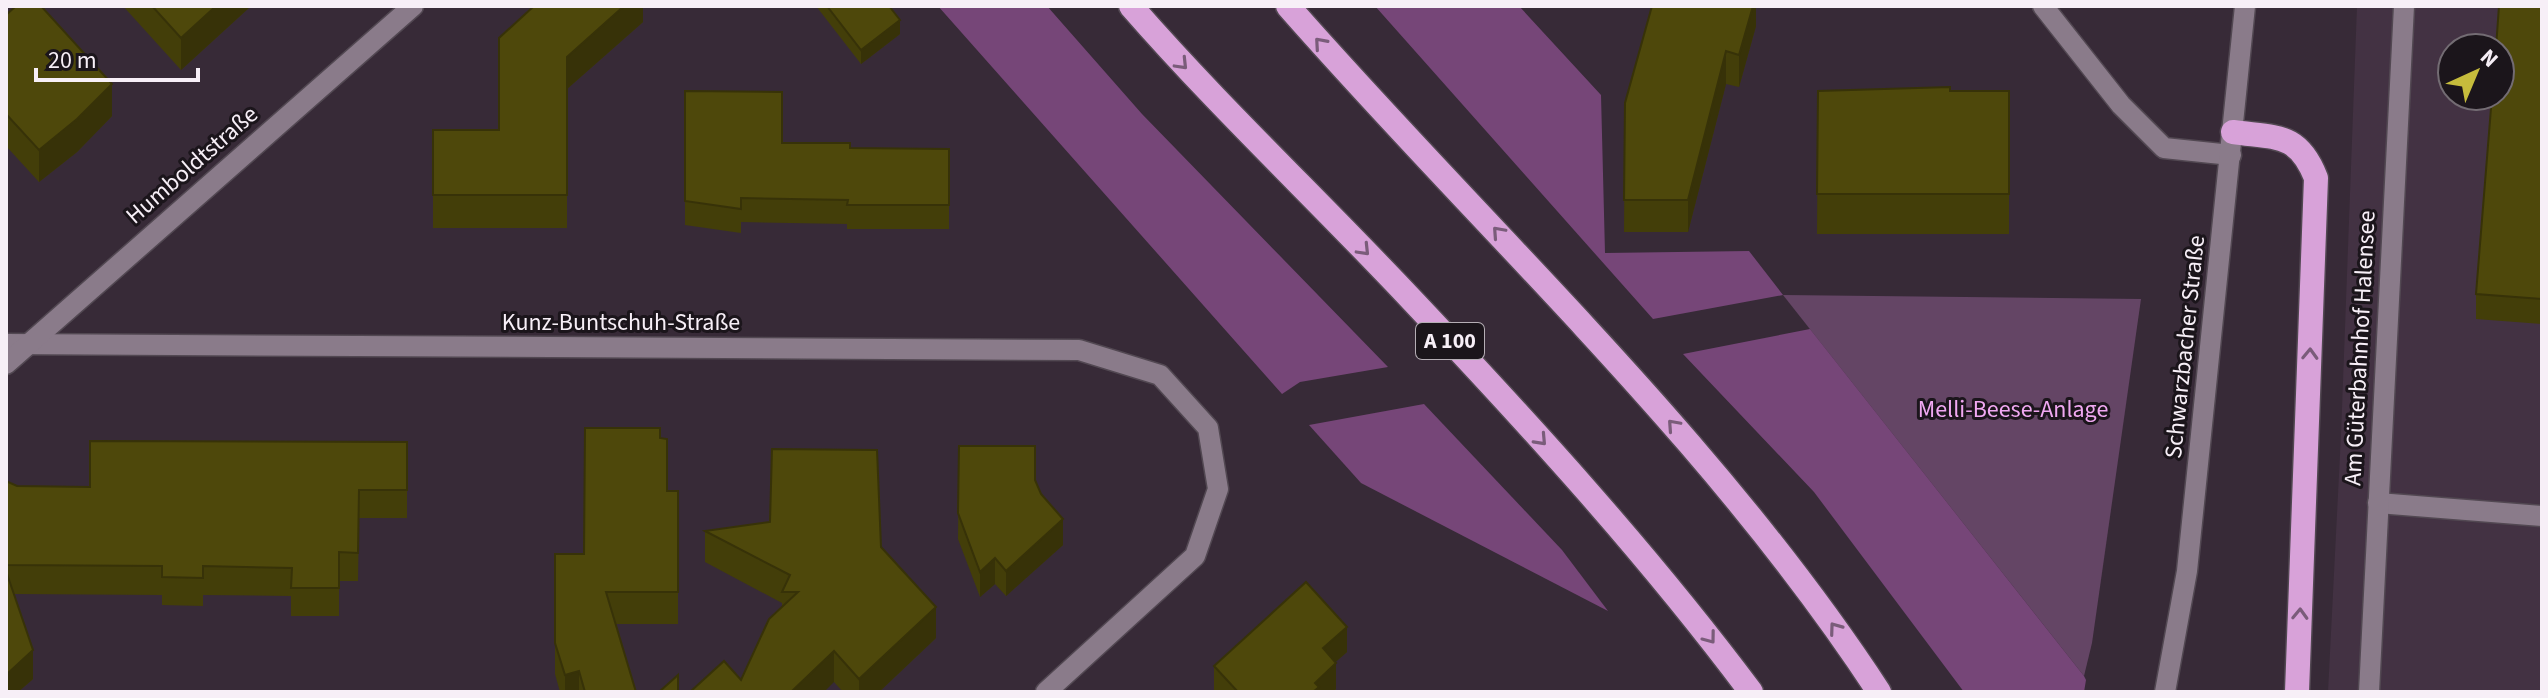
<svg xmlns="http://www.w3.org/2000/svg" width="2548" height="698" font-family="'Source Sans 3',sans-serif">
	<rect width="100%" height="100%" fill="#372a37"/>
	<path fill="#433243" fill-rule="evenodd" d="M2357,6H2542V692H2328L2341,435ZM2452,48H2500V96H2452Z"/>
	<path fill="#644565" d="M1783,295L2141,299L2092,643L2084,676Z"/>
	<g fill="#764678">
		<path d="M938,6H1047L1142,114L1388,367L1300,382L1282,394Z"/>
		<path d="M1375,6H1519L1601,95L1605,253L1749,251L1783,295L1653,319Z"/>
		<path d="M1810,329L2084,676L2086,680L2084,692H1964L1814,492L1683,354Z"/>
		<path d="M1424,404L1562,550L1608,611L1361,483L1309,425Z"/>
	</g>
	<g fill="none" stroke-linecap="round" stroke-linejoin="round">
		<defs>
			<g id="service">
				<path d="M2378,503L2542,516"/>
				<path d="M2369,692L2404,6"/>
			</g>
			<g id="minor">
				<path d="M2043,6L2121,105L2164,148L2231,155"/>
				<path d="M6,344L1079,350L1160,375L1208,428L1218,489L1195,556L1046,692"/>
				<path d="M6,364L413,6"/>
				<path d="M2165,692L2187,571L2245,6"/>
			</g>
			<g id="motorway">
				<path d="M1131,6C1220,108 1318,200 1411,299C1530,425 1647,553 1751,692"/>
				<path d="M1288,6C1487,233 1713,438 1879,692"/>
				<path d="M2233,132C2276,138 2298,132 2316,178L2297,692"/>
			</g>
		</defs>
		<use href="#service" stroke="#524852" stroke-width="23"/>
		<use href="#minor" stroke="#524852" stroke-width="23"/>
		<use href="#motorway" stroke="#524852" stroke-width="27"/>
		<use href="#service" stroke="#8a7b8a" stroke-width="20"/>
		<use href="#minor" stroke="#8a7b8a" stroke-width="20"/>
		<use href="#motorway" stroke="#d8a2d9" stroke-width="24"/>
	</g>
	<g fill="#433e09">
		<path d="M123,6H251L181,70Z"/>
		<path d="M643,6V22L567,89V228H433V130H499Z"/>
		<path d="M816,6H889L900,34L861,64Z"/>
		<path d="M1756,6V26L1739,87L1726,84L1688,232H1624L1625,103Z"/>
		<path d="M2542,6V324L2476,319V294Z"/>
		<path d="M6,15L112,116L77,152L39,182L6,146Z"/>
		<path d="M685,91L782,143L850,148L949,149V229H847V224L741,222V233L685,225Z"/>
		<path d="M1818,91H2009V234H1817Z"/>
		<path d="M660,438L667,491H678V624H616L636,692H560L555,674V554H584Z"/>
		<path d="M407,442V518H359L358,581H339V616H291V596L203,595V606L162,605V595L14,594L33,679L18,692H6V481L17,486L90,487Z"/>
		<path d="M959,446L1035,480L1063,545L1006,596L995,584L980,597L958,539Z"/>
		<path d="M705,531L881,547L936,638L879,692H843L834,682L741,680L782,607V603L705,562Z"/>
		<path d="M1347,652L1335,662L1336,689L1333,692L1214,691V666Z"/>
	</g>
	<g fill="#373208">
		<path d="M216,6H251L181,70V38Z"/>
		<path d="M624,6H643V22L567,89V228V57Z"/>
		<path d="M1753,6H1756V26L1739,87V55Z"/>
		<path d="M900,20V34L861,64V50Z"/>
		<path d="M1726,51V84L1688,232V200Z"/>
		<path d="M112,84V116L77,152L39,182V150Z"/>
		<path d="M1063,519V545L1006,596V571Z"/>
		<path d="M995,558V584L980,597V572Z"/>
		<path d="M936,607V638L879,692H859V679Z"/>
		<path d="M1347,627V652L1323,673V648Z"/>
		<path d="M33,650V679L18,692H6V675Z"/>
		<path d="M834,651V682L824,692H791Z"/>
		<path d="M1336,663V689L1333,692H1313L1315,683Z"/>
		<path d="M579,671V692H565V675Z"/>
	</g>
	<g fill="#4e480b" stroke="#373208" stroke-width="2">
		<path d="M16,6H41L112,84L77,119L39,150L6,114V15Z"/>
		<path d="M152,6H216L181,38Z"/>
		<path d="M534,6H624L567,57V195H433V130H499V38Z"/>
		<path d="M827,6H889L900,20L861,50Z"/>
		<path d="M1652,6H1753L1739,55L1726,51L1688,200H1624L1625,103Z"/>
		<path d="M2499,6H2542V299L2476,294L2492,96H2500V48H2496Z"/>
		<path d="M1950,87V91H2009V194H1817L1818,91Z"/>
		<path d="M685,91L782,92V143H850V148L949,149V205H847L848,200L741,198V209L685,201Z"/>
		<path d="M585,428H660V438L667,439V491H678V592H606L636,692H585L579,671L565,675L555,643V554H584Z"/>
		<path d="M90,441L407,442V490H359L358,553L339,552V588H291L292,568L203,566V578L162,577V566L6,565V481L17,486L90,487Z"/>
		<path d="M959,446H1035V480L1041,494L1063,519L1006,571L995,558L980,572L958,513Z"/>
		<path d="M772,449L877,450L881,547L936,607L859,679L834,651L791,692H690L724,661L741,680L769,619L798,592H782L790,575L705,531L770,522Z"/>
		<path d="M6,571L33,650L6,675Z"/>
		<path d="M1306,582L1347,627L1323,648L1336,663L1315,683L1319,687L1313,692H1238L1214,666Z"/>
		<path d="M678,675V692H659Z"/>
	</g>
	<defs><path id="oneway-chevron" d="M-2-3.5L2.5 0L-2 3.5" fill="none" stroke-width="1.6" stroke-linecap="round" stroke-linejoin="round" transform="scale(2)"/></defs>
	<g stroke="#7a5c7a">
		<use href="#oneway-chevron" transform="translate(1320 43) rotate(-131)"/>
		<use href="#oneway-chevron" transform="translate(1182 64) rotate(46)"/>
		<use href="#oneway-chevron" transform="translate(1498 232) rotate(-132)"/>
		<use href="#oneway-chevron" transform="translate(1364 250) rotate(46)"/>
		<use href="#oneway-chevron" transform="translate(2310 354) rotate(-88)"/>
		<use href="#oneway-chevron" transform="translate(1673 425) rotate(-132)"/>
		<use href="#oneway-chevron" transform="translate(1541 440) rotate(47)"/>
		<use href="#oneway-chevron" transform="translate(2300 614) rotate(-88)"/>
		<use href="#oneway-chevron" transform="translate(1835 628) rotate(-126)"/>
		<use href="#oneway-chevron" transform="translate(1710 638) rotate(53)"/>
	</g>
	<g text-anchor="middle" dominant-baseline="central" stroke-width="6" stroke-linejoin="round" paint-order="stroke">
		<rect fill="#1b151b" stroke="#b5aeb5" stroke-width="2" x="1416" y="323" width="68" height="36" rx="6"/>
		<g font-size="22" font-weight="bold" fill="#f7eff7">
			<text x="1450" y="341">A 100</text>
		</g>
		<g font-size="24" fill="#f7eff7" stroke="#1b151b">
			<text transform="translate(192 165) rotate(-41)">Humboldtstraße</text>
			<text x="621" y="322">Kunz-Buntschuh-Straße</text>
			<text transform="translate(2185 347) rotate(-84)">Schwarzbacher Straße</text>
			<text transform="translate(2360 348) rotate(-87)">Am Güterbahnhof Halensee</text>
		</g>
		<g font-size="24" fill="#f0a8f1" stroke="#1b151b">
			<text x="2013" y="409">Melli-Beese-Anlage</text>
		</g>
	</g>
	<rect width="2548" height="698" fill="none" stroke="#f7eff7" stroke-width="16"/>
	<g transform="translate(2476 72) rotate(44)"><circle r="38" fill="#1b151b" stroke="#736c73" stroke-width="2"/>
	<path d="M0-6L14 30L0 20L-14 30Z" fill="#c6bc3c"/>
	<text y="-12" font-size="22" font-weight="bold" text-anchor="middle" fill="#f7eff7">N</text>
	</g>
	<path d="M36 68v12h162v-12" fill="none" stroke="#f7eff7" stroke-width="4"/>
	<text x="48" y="68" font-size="24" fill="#f7eff7" stroke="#1b151b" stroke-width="6" paint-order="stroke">20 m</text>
</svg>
